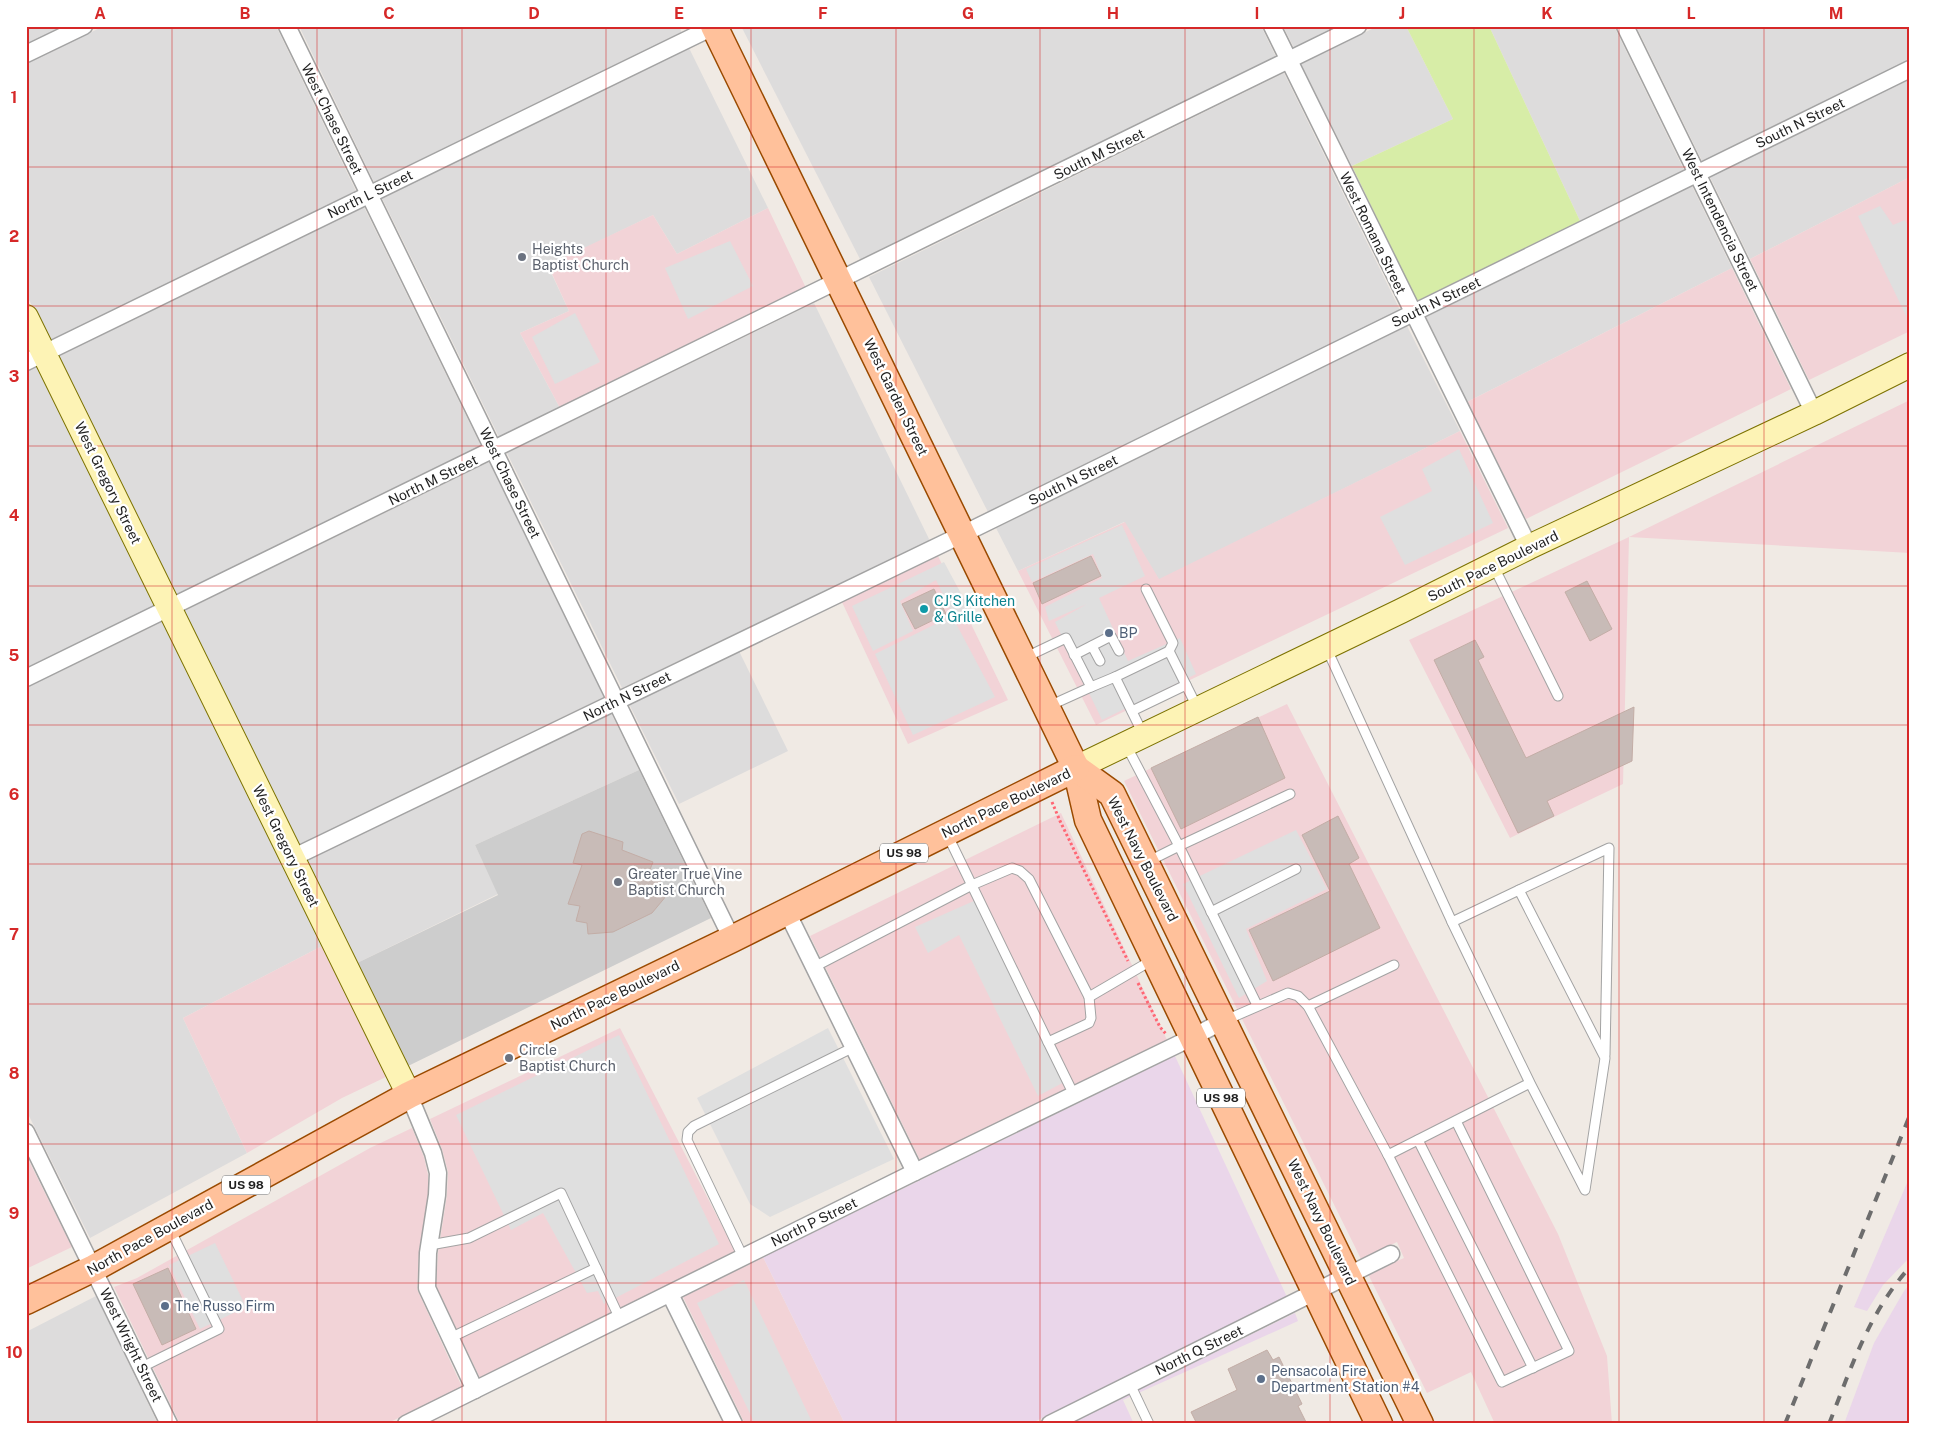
<svg xmlns="http://www.w3.org/2000/svg" width="1936" height="1450" font-family="'Public Sans',sans-serif">
	<rect width="100%" height="100%" fill="#f0eae4"/>
	<g fill="#dddcdc">
		<path d="M26,26H64L26,44Z"/>
		<path d="M104,26H276L356,191L50,341L26,294V64Z"/>
		<path d="M299,26H679L682,33L374,182Z"/>
		<path d="M741,26H1261L1276,57L861,261Z"/>
		<path d="M1283,26H1339L1294,48Z"/>
		<path d="M1378,26H1406L1453,119L1352,166L1301,64Z"/>
		<path d="M1489,26H1614L1684,170L1580,221Z"/>
		<path d="M1636,26H1910V59L1702,161Z"/>
		<path d="M689,48L768,208L677,254L653,215L548,266L569,311L520,333L560,408L499,437L382,198Z"/>
		<path d="M1284,73L1400,310L988,512L869,277Z"/>
		<path d="M1910,79V177L1750,259L1710,177Z"/>
		<path d="M1692,186L1732,268L1467,402L1426,317Z"/>
		<path d="M364,207L481,446L175,596L57,357Z"/>
		<path d="M814,303L930,541L622,688L507,453Z"/>
		<path d="M1407,326L1460,431L1159,580L1124,522L1018,571L996,528Z"/>
		<path d="M39,366L156,605L26,669V372Z"/>
		<path d="M489,462L604,697L297,846L182,612Z"/>
		<path d="M164,621L324,945L183,1018L247,1153L90,1238L26,1110V688Z"/>
		<path d="M739,651L788,751L679,804L629,704Z"/>
		<path d="M611,713L639,770L475,845L498,894L355,964L305,861Z"/>
		<path d="M96,1296L158,1424H26V1332Z"/>
	</g>
	<g fill="#f2d3d7">
		<path d="M1910,177V331L1809,380L1750,259Z"/>
		<path d="M768,208L806,288L560,408L520,333L569,311L548,265L653,215L677,254Z"/>
		<path d="M1732,268L1791,389L1526,519L1467,402Z"/>
		<path d="M1910,400V553L1629,537L1623,784L1510,838L1409,640L1629,537Z"/>
		<path d="M1460,431L1508,528L1096,725L1018,571L1125,522L1159,579Z"/>
		<path d="M938,556L1008,700L908,744L842,602Z"/>
		<path d="M1287,704L1558,1234L1607,1356L1612,1424H1495L1471,1372L1427,1393L1368,1274L1404,1258L1397,1242L1361,1259L1124,781Z"/>
		<path d="M1061,813L1167,1040L920,1160L810,936Z"/>
		<path d="M324,945L388,1076L342,1098L247,1153L183,1018Z"/>
		<path d="M620,1028L735,1251L480,1378L436,1286L438,1253L447,1195L448,1172L442,1149L430,1119Z"/>
		<path d="M412,1128L424,1157L428,1175V1196L419,1253L417,1289L462,1387L386,1424H180L114,1287L137,1278L370,1148Z"/>
		<path d="M26,1155L72,1247L26,1269Z"/>
		<path d="M763,1257L845,1424H745L683,1297Z"/>
	</g>
	<g fill="#ead6ea">
		<path d="M1175,1056L1287,1297L1030,1424H845L763,1257Z"/>
		<path d="M1910,1176V1257L1883,1285L1867,1311L1854,1307Z"/>
		<path d="M1910,1284V1424H1844L1874,1343L1904,1291Z"/>
		<path d="M1295,1313L1298,1321L1123,1400L1134,1424H1070Z"/>
	</g>
	<path fill="#cdcdcd" d="M639,770L711,918L406,1067L355,964L498,895L475,845Z"/>
	<path fill="#d7eda7" d="M1406,26H1489L1580,221L1417,301L1352,166L1453,119Z"/>
	<g fill="#dfdfdf">
		<path d="M1880,206L1893,225L1905,220L1910,230V324L1858,216Z"/>
		<path d="M730,241L753,286L688,319L665,268Z"/>
		<path d="M575,313L600,362L555,384L532,337Z"/>
		<path d="M1459,449L1493,523L1405,565L1380,517L1432,491L1422,469Z"/>
		<path d="M1122,525L1145,576L1099,598L1128,661L1180,638L1196,674L1102,720L1055,622L1087,604L1049,621L1045,607L1102,578L1093,554L1032,582L1026,569Z"/>
		<path d="M944,562L972,614L956,621L936,580L900,601L913,631L873,651L852,606Z"/>
		<path d="M952,616L995,697L913,735L875,654Z"/>
		<path d="M1296,830L1327,889L1246,929L1267,981L1239,998L1183,884Z"/>
		<path d="M976,900L1068,1080L1038,1096L959,935L928,953L915,927Z"/>
		<path d="M828,1028L894,1159L770,1217L750,1204L697,1098Z"/>
		<path d="M619,1035L719,1244L604,1304L598,1291L587,1293L543,1213L511,1230L456,1115Z"/>
		<path d="M215,1243L246,1307L200,1329L169,1265Z"/>
		<path d="M744,1280L813,1424H755L697,1303Z"/>
	</g>
	<g fill="#c8bbb7" stroke="#c3ada6">
		<path d="M1091,556L1101,576L1042,604L1033,583Z"/>
		<path d="M1587,581L1612,629L1590,641L1565,592Z"/>
		<path d="M934,589L946,614L915,629L902,604Z"/>
		<path d="M1475,640L1484,657L1478,660L1526,758L1634,707L1632,761L1547,801L1554,816L1518,833L1434,660Z"/>
		<path d="M1258,717L1285,778L1181,829L1151,768Z"/>
		<path d="M1338,816L1359,858L1349,864L1380,928L1273,981L1249,930L1330,891L1302,835Z"/>
		<path d="M589,831L623,842L622,850L653,862L649,872L662,877L658,887L667,895L652,913L613,932L588,934L587,923L576,921L580,906L568,904L582,865L573,863L582,834Z"/>
		<path d="M168,1268L196,1329L162,1345L133,1284Z"/>
		<path d="M1267,1350L1273,1360L1279,1357L1302,1404L1298,1406L1307,1424H1197L1191,1412L1237,1390L1228,1369Z"/>
	</g>
	<g fill="none" stroke-linecap="round" stroke-linejoin="round">
		<defs>
			<g id="lane">
				<path d="M1493,565L1558,696"/>
				<path d="M1146,589L1173,643L1169,651"/>
				<path d="M1092,646L1100,661"/>
				<path d="M1326,647L1452,922"/>
				<path d="M1074,655L1111,636L1119,651"/>
				<path d="M1024,658L1066,638L1091,687L1049,706"/>
				<path d="M1115,677L1169,651L1198,709"/>
				<path d="M1091,687L1115,677L1143,734"/>
				<path d="M1132,711L1186,685"/>
				<path d="M1126,745L1179,846L1290,794"/>
				<path d="M947,834L1048,1042"/>
				<path d="M1147,862L1179,846L1257,1005"/>
				<path d="M1519,890L1609,848L1605,1055"/>
				<path d="M1211,912L1296,869"/>
				<path d="M814,967L972,885L1012,868L1020,871L1029,879L1089,997L1091,1018L1089,1023L1048,1042L1074,1095"/>
				<path d="M1089,997L1154,959"/>
				<path d="M1308,1006L1394,965"/>
				<path d="M1226,1020L1288,993L1298,996L1308,1006L1388,1155L1530,1083L1585,1190L1605,1058L1519,890L1452,922L1530,1083"/>
				<path d="M1418,1140L1533,1368"/>
				<path d="M1388,1155L1502,1382L1569,1351L1456,1121"/>
				<path d="M430,1245L469,1238L561,1193L620,1319"/>
				<path d="M743,1257L687,1140L688,1132L694,1126L854,1047"/>
				<path d="M450,1338L596,1268"/>
				<path d="M142,1367L219,1329L170,1229"/>
				<path d="M1130,1384L1149,1424"/>
			</g>
			<g id="street">
				<path d="M287,26L732,939"/>
				<path d="M1272,26L1529,547"/>
				<path d="M1625,26L1814,413"/>
				<path d="M26,54L84,26"/>
				<path d="M26,362L715,26"/>
				<path d="M26,678L1358,26"/>
				<path d="M292,858L963,534L1910,69"/>
				<path d="M787,912L915,1172"/>
				<path d="M409,1095L433,1153L438,1173L437,1195L428,1253L427,1288L475,1390"/>
				<path d="M26,1132L169,1424"/>
				<path d="M670,1294L734,1424"/>
				<path d="M406,1424L915,1172L1191,1038L1223,1021"/>
				<path d="M1050,1424L1391,1254"/>
			</g>
			<g id="secondary">
				<path d="M26,317L409,1095"/>
				<path d="M1076,768L1401,611L1529,547L1814,413L1910,365"/>
			</g>
			<g id="primary">
				<path d="M714,26L1076,768L1088,820L1379,1424"/>
				<path d="M1076,768L1112,794L1420,1424"/>
				<path d="M26,1301L94,1268L409,1095L732,939L1076,768"/>
			</g>
		</defs>
		<use href="#lane" stroke="#a3a3a3" stroke-width="11"/>
		<use href="#street" stroke="#a3a3a3" stroke-width="19"/>
		<use href="#secondary" stroke="#7c7200" stroke-width="26"/>
		<use href="#primary" stroke="#9a4a00" stroke-width="29"/>
		<g stroke="#ff6774" stroke-width="3" stroke-dasharray="2.5 2.5" stroke-linecap="butt">
			<path d="M1052,802L1060,821L1128,961"/>
			<path d="M1138,983L1160,1027L1166,1034"/>
		</g>
		<use href="#lane" stroke="#fff" stroke-width="9"/>
		<use href="#street" stroke="#fff" stroke-width="16"/>
		<use href="#secondary" stroke="#fdf3b5" stroke-width="24"/>
		<use href="#primary" stroke="#ffc19b" stroke-width="26"/>
		<g stroke="#6d6d6d" stroke-width="4" stroke-dasharray="10 10" stroke-linecap="butt">
			<path d="M1785,1424L1910,1115"/>
			<path d="M1829,1424C1851,1368 1869,1312 1910,1267"/>
		</g>
	</g>
	<path fill="none" stroke="#d62828" stroke-width="1" stroke-opacity="0.55" d="M172,26V1424M317,26V1424M462,26V1424M606,26V1424M751,26V1424M896,26V1424M1040,26V1424M1185,26V1424M1330,26V1424M1474,26V1424M1619,26V1424M1764,26V1424M26,167H1910M26,306H1910M26,446H1910M26,586H1910M26,725H1910M26,864H1910M26,1004H1910M26,1144H1910M26,1283H1910"/>
	<g fill="#6b7280" stroke="#fff" stroke-width="2">
		<circle cx="522" cy="257" r="5"/>
		<circle cx="618" cy="882" r="5"/>
		<circle cx="509" cy="1058" r="5"/>
	</g>
	<circle fill="#0f9aa8" stroke="#fff" stroke-width="2" cx="924" cy="609" r="5"/>
	<g fill="#5c6f8a" stroke="#fff" stroke-width="2">
		<circle cx="1109" cy="633" r="5"/>
		<circle cx="165" cy="1306" r="5"/>
		<circle cx="1261" cy="1379" r="5"/>
	</g>
	<g text-anchor="middle" dominant-baseline="central" stroke-width="4.5" stroke-linejoin="round" paint-order="stroke">
		<g fill="#fff" stroke="#626262" stroke-width="1">
			<rect x="880" y="843.5" width="48" height="19" rx="4"/>
			<rect x="1197" y="1088.5" width="48" height="19" rx="4"/>
			<rect x="222" y="1175.5" width="48" height="19" rx="4"/>
		</g>
		<g font-size="12" font-weight="bold" fill="#1f1f1f">
			<text x="904" y="853">US 98</text>
			<text x="1221" y="1098">US 98</text>
			<text x="246" y="1185">US 98</text>
		</g>
		<g font-size="14" fill="#1f1f1f" stroke="#fff">
			<text transform="translate(332 119) rotate(64)">West Chase Street</text>
			<text transform="translate(1800 123) rotate(-26)">South N Street</text>
			<text transform="translate(1099 154) rotate(-26)">South M Street</text>
			<text transform="translate(370 194) rotate(-26)">North L Street</text>
			<text transform="translate(1720 220) rotate(64)">West Intendencia Street</text>
			<text transform="translate(1373 233) rotate(64)">West Romana Street</text>
			<text transform="translate(1436 302) rotate(-26)">South N Street</text>
			<text transform="translate(896 397) rotate(64)">West Garden Street</text>
			<text transform="translate(433 480) rotate(-26)">North M Street</text>
			<text transform="translate(1073 480) rotate(-26)">South N Street</text>
			<text transform="translate(108 483) rotate(64)">West Gregory Street</text>
			<text transform="translate(510 483) rotate(64)">West Chase Street</text>
			<text transform="translate(1493 566) rotate(-26)">South Pace Boulevard</text>
			<text transform="translate(627 696) rotate(-26)">North N Street</text>
			<text transform="translate(1006 803) rotate(-26)">North Pace Boulevard</text>
			<text transform="translate(286 846) rotate(64)">West Gregory Street</text>
			<text transform="translate(1143 859) rotate(63)">West Navy Boulevard</text>
			<text transform="translate(615 995) rotate(-26)">North Pace Boulevard</text>
			<text transform="translate(814 1222) rotate(-26)">North P Street</text>
			<text transform="translate(1322 1222) rotate(64)">West Navy Boulevard</text>
			<text transform="translate(150 1237) rotate(-29)">North Pace Boulevard</text>
			<text transform="translate(131 1345) rotate(64)">West Wright Street</text>
			<text transform="translate(1199 1350) rotate(-26)">North Q Street</text>
		</g>
		<g font-size="14" fill="#5b616d" stroke="#fff" text-anchor="start">
			<text x="532" y="249">Heights<tspan x="532" dy="16">Baptist Church</tspan></text>
			<text x="628" y="874">Greater True Vine<tspan x="628" dy="16">Baptist Church</tspan></text>
			<text x="519" y="1050">Circle<tspan x="519" dy="16">Baptist Church</tspan></text>
		</g>
		<g font-size="14" fill="#0d838f" stroke="#fff" text-anchor="start">
			<text x="934" y="601">CJ'S Kitchen<tspan x="934" dy="16">&amp; Grille</tspan></text>
		</g>
		<g font-size="14" fill="#4e5e75" stroke="#fff" text-anchor="start">
			<text x="1119" y="633">BP</text>
			<text x="175" y="1306">The Russo Firm</text>
			<text x="1271" y="1371">Pensacola Fire<tspan x="1271" dy="16">Department Station #4</tspan></text>
		</g>
	</g>
	<rect width="1936" height="1450" fill="none" stroke="#ffffff" stroke-width="55"/>
	<rect x="28" y="28" width="1880" height="1394" fill="none" stroke="#d62828" stroke-width="2"/>
	<g font-size="16" text-anchor="middle" font-weight="bold" fill="#d62828">
		<text x="100" y="19">A</text>
		<text x="245" y="19">B</text>
		<text x="389" y="19">C</text>
		<text x="534" y="19">D</text>
		<text x="679" y="19">E</text>
		<text x="823" y="19">F</text>
		<text x="968" y="19">G</text>
		<text x="1113" y="19">H</text>
		<text x="1257" y="19">I</text>
		<text x="1402" y="19">J</text>
		<text x="1547" y="19">K</text>
		<text x="1691" y="19">L</text>
		<text x="1836" y="19">M</text>
		<text x="14" y="103">1</text>
		<text x="14" y="242">2</text>
		<text x="14" y="382">3</text>
		<text x="14" y="521">4</text>
		<text x="14" y="661">5</text>
		<text x="14" y="800">6</text>
		<text x="14" y="940">7</text>
		<text x="14" y="1079">8</text>
		<text x="14" y="1219">9</text>
		<text x="14" y="1358">10</text>
	</g>
</svg>
